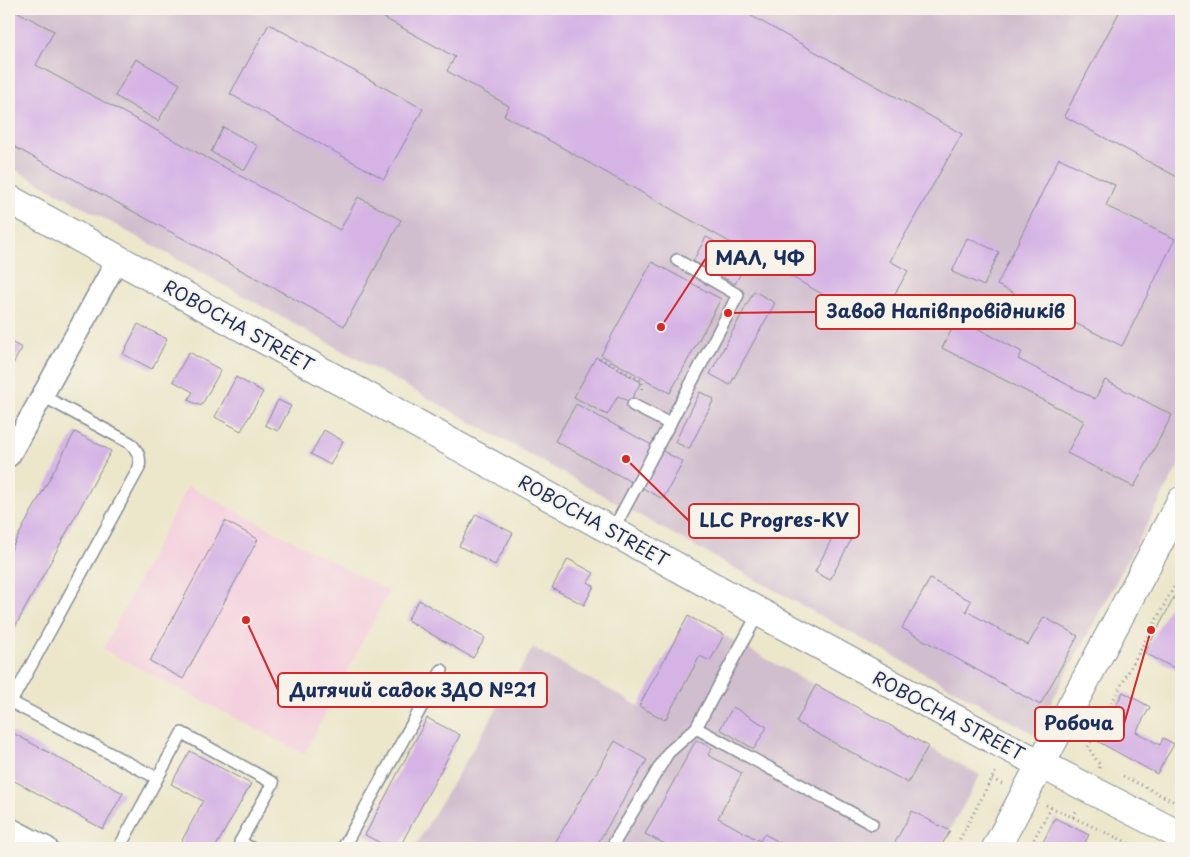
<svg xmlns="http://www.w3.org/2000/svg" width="1190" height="857" font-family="'Playpen Sans',sans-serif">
	<rect width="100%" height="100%" fill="#f7f3e8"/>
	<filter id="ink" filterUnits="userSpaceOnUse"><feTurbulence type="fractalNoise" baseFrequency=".02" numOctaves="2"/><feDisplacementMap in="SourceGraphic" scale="10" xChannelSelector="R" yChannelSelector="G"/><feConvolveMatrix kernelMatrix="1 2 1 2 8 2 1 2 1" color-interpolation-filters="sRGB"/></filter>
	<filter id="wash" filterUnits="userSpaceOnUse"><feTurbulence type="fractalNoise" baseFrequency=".0096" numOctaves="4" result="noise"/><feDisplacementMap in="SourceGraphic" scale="20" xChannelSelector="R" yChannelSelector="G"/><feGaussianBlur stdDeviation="1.12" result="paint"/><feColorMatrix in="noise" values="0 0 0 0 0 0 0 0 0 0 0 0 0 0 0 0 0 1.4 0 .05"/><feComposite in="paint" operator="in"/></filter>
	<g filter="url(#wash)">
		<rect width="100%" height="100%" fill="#ece7cb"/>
		<path fill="#f4cfde" d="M188,486L389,591L304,754L103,649Z"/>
		<g fill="#d0bdce">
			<path d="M9,9H1181V461L1034,734L9,166Z"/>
			<path d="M688,616L980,775L940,848H414L533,648L639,706Z"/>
		</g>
		<g id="blocks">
			<g fill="#d5b4e5">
				<path d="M10,9H12L54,31L36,65L340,230L358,197L401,220L344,326L9,144Z"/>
				<path d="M368,9H739L962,134L890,261L908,271L877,325L504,115L509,106L447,71L455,57Z"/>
				<path d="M1121,9H1181V179L1064,116Z"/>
				<path d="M269,24L423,109L384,179L230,94Z"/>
				<path d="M136,59L180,84L158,121L115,96Z"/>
				<path d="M223,127L258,146L245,170L211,152Z"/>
				<path d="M1059,158L1115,185L1106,206L1175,239L1122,346L997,285Z"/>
				<path d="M706,237L748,260L735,284L693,261Z"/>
				<path d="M967,238L999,252L984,286L952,272Z"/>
				<path d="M652,262L721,299L670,393L601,355Z"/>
				<path d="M754,291L775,303L730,385L710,374Z"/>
				<path d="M958,318L1022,352L1018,359L1095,399L1105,380L1172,415L1134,487L1067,453L1084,421L942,348Z"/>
				<path d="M138,324L167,339L152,369L123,354Z"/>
				<path d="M9,341L22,348L9,371Z"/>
				<path d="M189,352L221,370L201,406L188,400L193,392L173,381Z"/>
				<path d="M596,357L641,382L630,402L618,396L607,415L574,397Z"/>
				<path d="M236,377L263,392L241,431L215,417Z"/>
				<path d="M700,392L714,399L689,449L675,442Z"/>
				<path d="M278,400L291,406L278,431L265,425Z"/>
				<path d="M576,404L683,462L663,499L555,441Z"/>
				<path d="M324,430L343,441L330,465L311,454Z"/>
				<path d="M75,432L111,451L9,638V553Z"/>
				<path d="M476,514L513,533L495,565L459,546Z"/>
				<path d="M225,521L258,539L183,679L150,661Z"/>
				<path d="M835,532L851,540L830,580L815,572Z"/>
				<path d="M568,559L594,573L588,582L594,586L584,605L552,588Z"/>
				<path d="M930,579L971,601L966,611L1028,645L1044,617L1078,636L1040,705L902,628Z"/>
				<path d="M1180,586L1181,587V658L1176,669L1145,653Z"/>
				<path d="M419,600L485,638L473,658L407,620Z"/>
				<path d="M688,616L724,635L710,661L700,656L665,720L639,706Z"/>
				<path d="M816,685L928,746L908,783L796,722Z"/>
				<path d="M1123,692L1150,707L1136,732L1160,745L1163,738L1174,744L1157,774L1097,741Z"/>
				<path d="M733,707L767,727L754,749L720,729Z"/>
				<path d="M427,718L460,735L399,848H390L365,835Z"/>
				<path d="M9,731L123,793L103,829L9,778Z"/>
				<path d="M696,740L712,748L708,755L742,773L718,818L760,841L764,834L791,848H673L645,834Z"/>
				<path d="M615,741L647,760L595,848H552Z"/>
				<path d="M190,751L251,784L215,848H178L203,801L171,784Z"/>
				<path d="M1181,770V787L1174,783Z"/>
				<path d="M912,811L950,831L940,848H892Z"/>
				<path d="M1055,818L1089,835L1082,848H1040Z"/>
			</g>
		</g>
	</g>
	<g filter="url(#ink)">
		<use href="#blocks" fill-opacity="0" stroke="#848b94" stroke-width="1"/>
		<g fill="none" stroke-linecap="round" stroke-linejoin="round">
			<defs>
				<g id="lane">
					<path d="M633,405L670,424"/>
					<path d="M613,530L738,295L677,260"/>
					<path d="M9,701L157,778"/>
					<path d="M11,702L139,468C141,457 138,451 130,443L41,395"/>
					<path d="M696,728L872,824"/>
					<path d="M119,848L182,733L273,783L240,842L251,848"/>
					<path d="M343,848L442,670"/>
					<path d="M611,848L668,753L696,728L759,612"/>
				</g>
				<g id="street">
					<path d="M9,456L118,259"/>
					<path d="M9,828L47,848"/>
				</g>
				<g id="secondary">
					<path d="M9,199L759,612L1000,743L1181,836"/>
					<path d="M996,848L1181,501"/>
				</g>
			</defs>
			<use href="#lane" stroke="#848b94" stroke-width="14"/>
			<use href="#street" stroke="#848b94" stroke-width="24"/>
			<use href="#secondary" stroke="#848b94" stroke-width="30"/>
			<g stroke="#848b94" stroke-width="3" stroke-dasharray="1 4" stroke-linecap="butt">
				<path d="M600,358L642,381V393"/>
				<path d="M1099,768L1100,765L1088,747L1181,574"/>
				<path d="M1123,776L1181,805"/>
				<path d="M992,779L1002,784"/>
				<path d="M1046,805L1139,848"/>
				<path d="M1073,817L1077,809"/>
				<path d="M955,848L997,769"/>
				<path d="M1029,848L1051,808"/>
			</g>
			<use href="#lane" stroke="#fff" stroke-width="11"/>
			<use href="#street" stroke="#fff" stroke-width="21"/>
			<use href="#secondary" stroke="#fff" stroke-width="28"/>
		</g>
	</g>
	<g text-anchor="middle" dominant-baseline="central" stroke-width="4" stroke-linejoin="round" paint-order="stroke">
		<g font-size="18" fill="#1b2f5e" stroke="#f7f3e8">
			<text transform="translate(239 325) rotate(29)">ROBOCHA STREET</text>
			<text transform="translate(594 520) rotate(29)">ROBOCHA STREET</text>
			<text transform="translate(949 715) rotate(28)">ROBOCHA STREET</text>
		</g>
	</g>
	<path fill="none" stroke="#d62828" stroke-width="2" d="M661 327L706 258M728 313L816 312M626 459L689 521M246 620L278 690M1151 630L1124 724"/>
	<g fill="#d62828" stroke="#f7f3e8" stroke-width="2">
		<circle cx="661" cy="327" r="5"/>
		<circle cx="728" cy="313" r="5"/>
		<circle cx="626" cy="459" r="5"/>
		<circle cx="246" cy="620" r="5"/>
		<circle cx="1151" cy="630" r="5"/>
	</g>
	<g fill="#f7f3e8" stroke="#d62828" stroke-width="2">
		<rect x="706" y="241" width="109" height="34" rx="5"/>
		<rect x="816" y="295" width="259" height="34" rx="5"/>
		<rect x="689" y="504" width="170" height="34" rx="5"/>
		<rect x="278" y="673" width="269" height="34" rx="5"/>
		<rect x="1035" y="707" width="89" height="34" rx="5"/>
	</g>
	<g font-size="19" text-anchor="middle" font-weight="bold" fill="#1b2f5e">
		<text x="760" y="265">МАЛ, ЧФ</text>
		<text x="946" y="318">Завод Напівпровідників</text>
		<text x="774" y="527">LLC Progres-KV</text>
		<text x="413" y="697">Дитячий садок ЗДО №21</text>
		<text x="1079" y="730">Робоча</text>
	</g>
	<rect width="1190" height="857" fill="none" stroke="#f7f3e8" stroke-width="30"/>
</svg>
